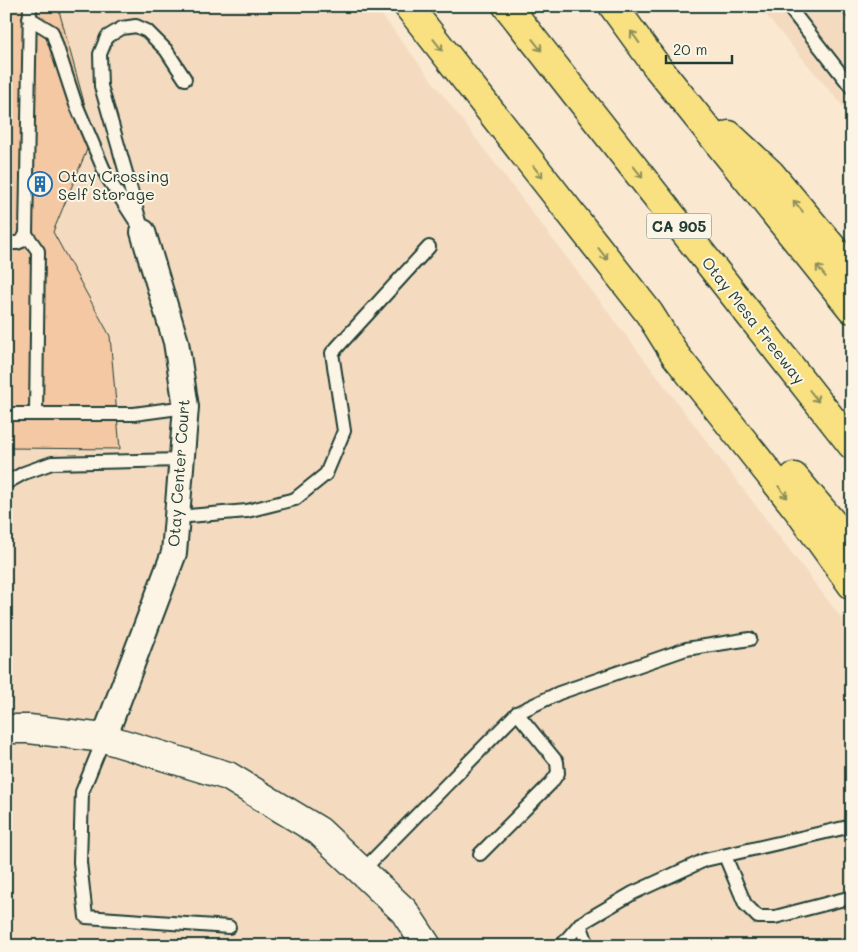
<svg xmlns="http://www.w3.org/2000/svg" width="858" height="952" font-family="Mali,sans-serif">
	<rect width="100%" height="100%" fill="#fae8d1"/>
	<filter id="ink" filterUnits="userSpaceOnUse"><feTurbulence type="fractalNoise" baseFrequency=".02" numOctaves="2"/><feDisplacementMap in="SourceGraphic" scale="10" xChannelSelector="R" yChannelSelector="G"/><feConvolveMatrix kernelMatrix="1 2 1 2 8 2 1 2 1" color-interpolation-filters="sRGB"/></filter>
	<g filter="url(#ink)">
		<g fill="#f4dbc0">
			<path d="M6,6H375L852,632V946H6Z"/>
			<path d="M758,6H852V117Z"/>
		</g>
		<g fill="#f4c8a3" stroke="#1f3d34">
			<path d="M6,6H59L58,7L93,135L53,232L110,336L120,449L6,448Z"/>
			<path d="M837,6H852V27L850,25L852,24Z"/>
		</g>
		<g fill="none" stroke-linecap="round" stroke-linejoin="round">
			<defs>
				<g id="service">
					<path d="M788,6L852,88"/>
					<path d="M29,18L52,32L75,102L107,177L136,222"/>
					<path d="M143,232L101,86L100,54L107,37L122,28L136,26L147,31L166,50L185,79"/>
					<path d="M26,234L38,251L36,414"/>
					<path d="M6,243H17L22,241L26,234L30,6"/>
					<path d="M6,414H134L186,407"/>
					<path d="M6,483L24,473L52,463L181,460"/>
					<path d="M177,517L247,511L295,499L326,474L344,431L332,353L429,247"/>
					<path d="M104,738L82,792L80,862L86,917L229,927"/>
					<path d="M480,854L551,783L558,773L557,762L517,713"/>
					<path d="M725,856L745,904L758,917H775L852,897"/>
					<path d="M362,871L517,713L559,693L686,649L750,639"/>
					<path d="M580,924L588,946"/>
					<path d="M561,946L580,924L633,893L705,860L852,826"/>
				</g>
				<path id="minor" d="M104,738L174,553L186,407L176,342L143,232"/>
				<path id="tertiary" d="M6,729H29L104,738L228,776L319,831L404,911L427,946"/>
				<g id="motorway">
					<path d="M408,6L649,313L676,356L798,510L852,585"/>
					<path d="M507,6L852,445"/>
					<path d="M613,6L658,68L852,309"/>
					<path d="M729,135L770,173L852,271"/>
					<path d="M794,477L852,546"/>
				</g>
			</defs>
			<use href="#service" stroke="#1f3d34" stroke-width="16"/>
			<use href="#minor" stroke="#1f3d34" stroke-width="28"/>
			<use href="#tertiary" stroke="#1f3d34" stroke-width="31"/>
			<use href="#motorway" stroke="#1f3d34" stroke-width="31"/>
			<use href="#service" stroke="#fcf5e5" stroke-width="12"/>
			<use href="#minor" stroke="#fcf5e5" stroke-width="24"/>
			<use href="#tertiary" stroke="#fcf5e5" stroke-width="28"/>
			<use href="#motorway" stroke="#f9e181" stroke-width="28"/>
		</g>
		<defs><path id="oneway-shaft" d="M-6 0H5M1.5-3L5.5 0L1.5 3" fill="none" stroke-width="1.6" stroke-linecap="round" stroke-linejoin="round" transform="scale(1.25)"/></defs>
		<g stroke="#8c8f5a">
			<use href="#oneway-shaft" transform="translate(635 37) rotate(-126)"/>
			<use href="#oneway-shaft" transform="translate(438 45) rotate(52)"/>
			<use href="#oneway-shaft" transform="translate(537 45) rotate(52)"/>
			<use href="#oneway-shaft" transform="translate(538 172) rotate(52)"/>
			<use href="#oneway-shaft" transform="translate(638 172) rotate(52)"/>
			<use href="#oneway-shaft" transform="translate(798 206) rotate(-130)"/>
			<use href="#oneway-shaft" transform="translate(603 254) rotate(52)"/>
			<use href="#oneway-shaft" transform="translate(821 271) rotate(-129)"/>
			<use href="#oneway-shaft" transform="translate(814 396) rotate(52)"/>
			<use href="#oneway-shaft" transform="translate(783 492) rotate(52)"/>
		</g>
	</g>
	<defs>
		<symbol id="building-ring" viewBox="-11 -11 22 22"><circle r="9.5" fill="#fcf5e5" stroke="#1f6fb2" stroke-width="1.5"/><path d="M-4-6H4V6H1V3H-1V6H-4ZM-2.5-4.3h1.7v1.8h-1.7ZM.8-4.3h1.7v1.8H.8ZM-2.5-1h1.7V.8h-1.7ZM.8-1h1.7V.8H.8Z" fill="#1f6fb2"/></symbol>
	</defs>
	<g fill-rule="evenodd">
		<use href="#building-ring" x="26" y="170" width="28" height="28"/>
	</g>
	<g text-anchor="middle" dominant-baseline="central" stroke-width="4" stroke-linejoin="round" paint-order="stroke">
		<rect fill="#fcf5e5" stroke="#617469" stroke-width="1" x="646.5" y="213.5" width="65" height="25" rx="4"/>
		<g font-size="15" font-weight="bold" fill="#1f3d34">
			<text x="679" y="226">CA 905</text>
		</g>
		<g font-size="16" fill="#1f3d34" stroke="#fcf5e5" text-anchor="start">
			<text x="58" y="175">Otay Crossing<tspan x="58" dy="18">Self Storage</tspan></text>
		</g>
		<g font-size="16" fill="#1f3d34" stroke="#fcf5e5">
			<text transform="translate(754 320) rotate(52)">Otay Mesa Freeway</text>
			<text transform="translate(178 473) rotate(-86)">Otay Center Court</text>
		</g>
	</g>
	<rect width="858" height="952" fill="none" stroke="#fcf5e5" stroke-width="25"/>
	<rect x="12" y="12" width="833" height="927" fill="none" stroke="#1f3d34" stroke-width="2" filter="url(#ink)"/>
	<path d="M666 55v8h66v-8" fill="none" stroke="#1f3d34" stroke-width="2.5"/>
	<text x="673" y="55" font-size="15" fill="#1f3d34" stroke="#fcf5e5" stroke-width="4" paint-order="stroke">20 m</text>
</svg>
